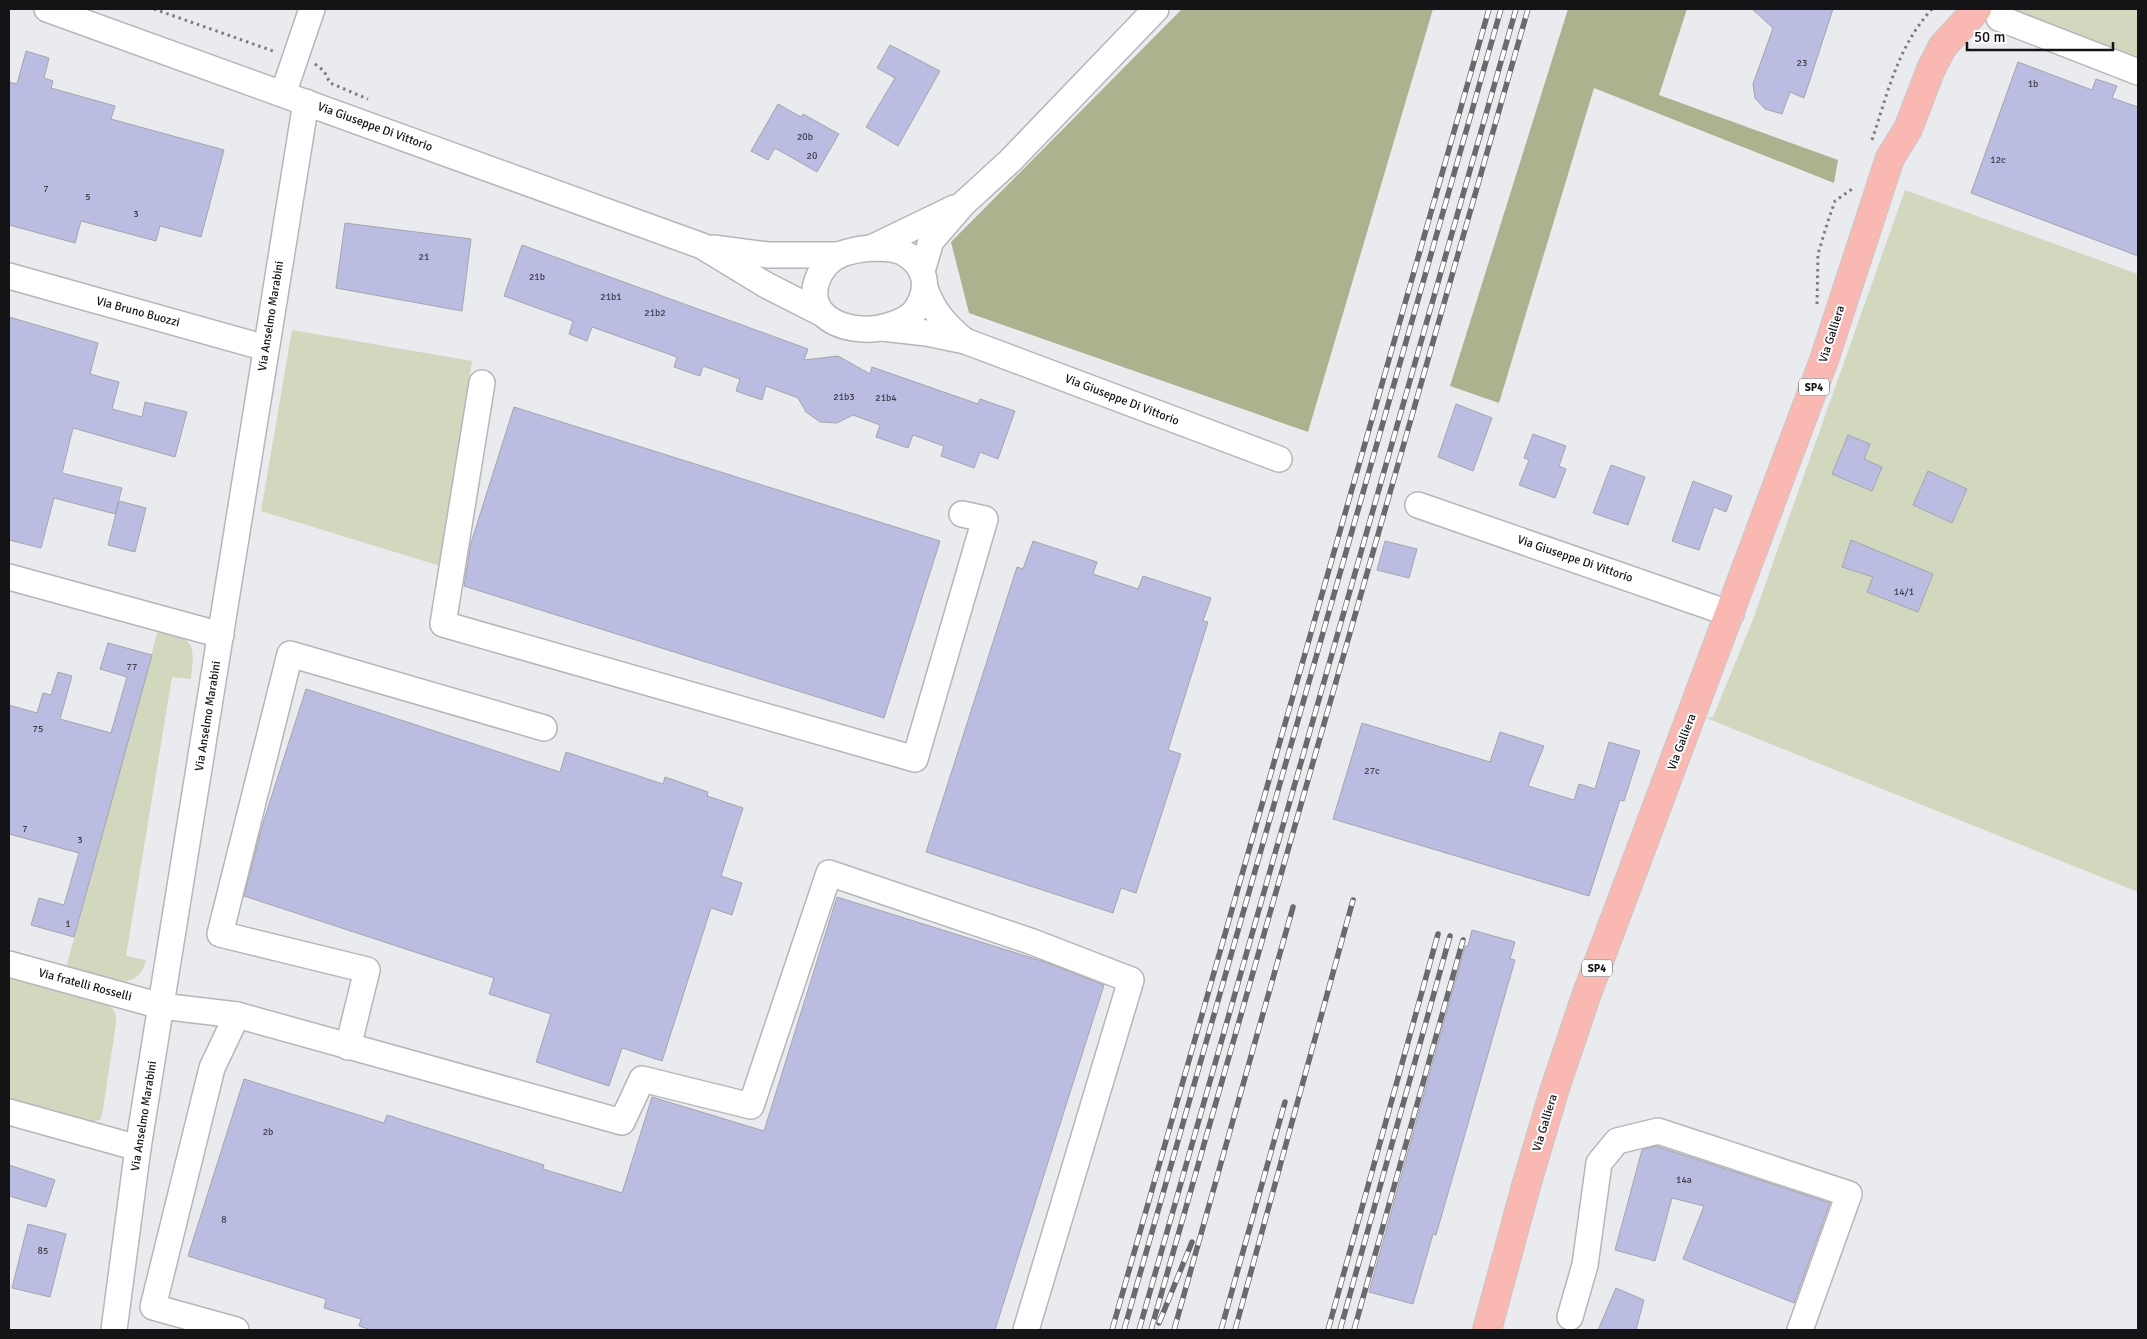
<svg xmlns="http://www.w3.org/2000/svg" width="2147" height="1339" font-family="Signika,sans-serif">
	<rect width="100%" height="100%" fill="#eaebef"/>
	<g fill="#d2d8be">
		<path d="M2016,9H2138V62L2021,12Z"/>
		<path d="M1905,190L2138,274V892L1706,718L1713,717L1752,622Z"/>
		<path d="M292,330L472,361L440,566L261,511Z"/>
		<path d="M158,630C195,639 195,643 191,679L172,677L126,956L146,960C143,975 133,983 117,982L66,968Z"/>
		<path d="M9,977L106,1003C115,1009 116,1014 116,1024L102,1116L100,1120L88,1122L9,1100Z"/>
	</g>
	<g fill="#aab28e">
		<path d="M1182,9H1433L1308,432L969,313L951,242Z"/>
		<path d="M1568,9H1687L1659,95L1838,160L1834,183L1594,88L1499,403L1450,386Z"/>
	</g>
	<g fill="#babde1" stroke="#a5a5a9">
		<path d="M1752,9H1833L1804,98L1790,92L1782,114L1765,109L1755,98L1753,84L1773,28Z"/>
		<path d="M890,45L940,71L898,146L866,127L895,78L877,68Z"/>
		<path d="M26,51L49,58L44,78L53,81L51,88L115,106L111,119L224,150L201,237L160,226L156,241L81,221L75,243L9,225V82L17,84Z"/>
		<path d="M2018,62L2092,90L2096,79L2117,86L2112,98L2138,107V256L1971,193Z"/>
		<path d="M778,104L801,117L803,114L839,134L817,172L775,148L768,160L751,151Z"/>
		<path d="M345,223L471,239L462,311L336,288Z"/>
		<path d="M522,245L808,349L804,360L838,356L870,374L872,367L978,404L980,399L1015,411L998,459L980,452L974,468L941,456L944,446L913,435L908,448L876,437L880,425L853,415L837,423L820,422L806,412L798,398L766,386L762,400L736,391L740,379L703,366L700,376L674,367L677,357L592,327L587,341L569,334L573,321L504,296Z"/>
		<path d="M9,317L98,343L90,374L119,382L112,409L142,417L145,402L187,412L175,457L73,428L62,473L122,488L115,514L54,498L41,548L9,540Z"/>
		<path d="M1456,404L1492,418L1473,471L1438,457Z"/>
		<path d="M514,407L940,541L884,718L464,586L471,543Z"/>
		<path d="M1533,434L1566,446L1559,466L1566,469L1555,498L1519,485L1529,460L1524,458Z"/>
		<path d="M1848,435L1870,444L1864,459L1882,467L1872,491L1832,474Z"/>
		<path d="M1611,465L1645,477L1628,525L1593,513Z"/>
		<path d="M1928,471L1967,489L1952,523L1913,505Z"/>
		<path d="M1693,481L1732,496L1726,512L1714,507L1699,550L1672,541Z"/>
		<path d="M119,501L146,508L135,552L108,545Z"/>
		<path d="M1851,540L1933,574L1918,612L1867,592L1873,577L1842,567Z"/>
		<path d="M1033,541L1097,562L1093,574L1138,589L1143,576L1211,598L1203,621L1208,622L1168,750L1181,754L1136,893L1121,888L1113,913L926,852L1017,567L1023,569Z"/>
		<path d="M1385,541L1417,549L1409,578L1377,570Z"/>
		<path d="M108,643L152,655L74,937L31,925L39,898L64,905L79,853L9,834V705L37,713L43,693L51,695L58,672L72,676L60,719L111,733L127,677L100,669Z"/>
		<path d="M306,689L560,772L566,752L663,784L665,777L708,792L707,796L743,808L721,876L742,883L732,915L711,908L662,1061L622,1048L609,1086L536,1062L551,1014L489,994L494,978L244,896L263,823Z"/>
		<path d="M1362,723L1490,762L1500,732L1544,746L1528,786L1574,800L1579,784L1595,789L1609,742L1640,751L1624,801L1620,800L1589,896L1333,819Z"/>
		<path d="M837,897L1045,962L1104,985L995,1330H371L359,1326L361,1319L324,1308L326,1299L188,1256L244,1079L384,1123L387,1115L544,1165L543,1169L622,1193L652,1097L764,1131Z"/>
		<path d="M1472,930L1515,942L1510,959L1515,960L1436,1235L1433,1234L1413,1304L1369,1292L1465,946H1468Z"/>
		<path d="M1656,1146L1830,1203L1794,1303L1683,1259L1704,1206L1672,1198L1655,1261L1615,1250L1642,1150Z"/>
		<path d="M9,1165L55,1180L46,1207L9,1196Z"/>
		<path d="M28,1224L66,1234L50,1297L12,1288Z"/>
		<path d="M1616,1288L1644,1300L1636,1330H1598Z"/>
	</g>
	<g fill="none" stroke-linecap="round" stroke-linejoin="round">
		<defs>
			<g id="minor">
				<path d="M47,9L702,246L766,285L823,314"/>
				<path d="M1999,18L2138,72"/>
				<path d="M283,94L312,9"/>
				<path d="M713,248L768,255H840"/>
				<path d="M871,248C881,248 895,248 904,253C926,265 930,288 917,308C912,317 898,323 888,326C869,332 839,330 823,314C805,295 819,264 841,254C850,251 861,249 871,248Z"/>
				<path d="M871,248L954,208"/>
				<path d="M922,271L931,241L963,204L1010,161L1156,9"/>
				<path d="M9,276L266,348"/>
				<path d="M925,288C933,311 946,326 965,341"/>
				<path d="M882,328L927,333L965,341L1279,459"/>
				<path d="M482,383L443,624L915,759L985,519L962,514"/>
				<path d="M1418,505L1731,614"/>
				<path d="M9,577L221,635"/>
				<path d="M9,964L161,1006L237,1015L622,1122L642,1079L751,1106L829,873L1030,941L1131,980L1026,1330"/>
				<path d="M348,1047L367,970L220,934L290,654L544,728"/>
				<path d="M9,1112L138,1148"/>
				<path d="M1570,1317L1585,1265L1599,1163L1617,1141L1658,1131L1849,1194L1800,1330"/>
				<path d="M114,1330L138,1148L306,102"/>
				<path d="M236,1330L153,1307L212,1068L237,1015"/>
			</g>
			<path id="major" d="M1487,1330L1526,1186L1555,1088L1586,996L1824,360L1890,158L1908,129L1931,69L1943,46L1977,9"/>
		</defs>
		<use href="#minor" stroke="#b5b6ba" stroke-width="28"/>
		<use href="#major" stroke="#c7c7c7" stroke-width="30"/>
		<g stroke="#7c7c7f" stroke-width="3" stroke-dasharray="2.5 4" stroke-linecap="butt">
			<path d="M154,9L276,52"/>
			<path d="M315,64L324,71L330,83L368,99"/>
			<path d="M1872,140C1888,92 1898,46 1932,9"/>
			<path d="M1817,304L1818,254L1828,221L1835,201L1855,187"/>
		</g>
		<use href="#minor" stroke="#fff" stroke-width="25"/>
		<use href="#major" stroke="#f9b9b2" stroke-width="28"/>
		<defs>
			<g id="rail">
				<path d="M1159,1323L1192,1242"/>
				<path d="M1112,1330L1489,9"/>
				<path d="M1124,1330L1501,9"/>
				<path d="M1139,1330L1516,9"/>
				<path d="M1151,1330L1528,9"/>
				<path d="M1174,1330L1293,907"/>
				<path d="M1221,1330L1285,1102"/>
				<path d="M1235,1330L1353,900"/>
				<path d="M1328,1330L1438,934"/>
				<path d="M1340,1330L1450,936"/>
				<path d="M1354,1330L1463,940"/>
			</g>
		</defs>
		<use href="#rail" stroke="#6a6a6d" stroke-width="5.5"/>
		<use href="#rail" stroke="#fff" stroke-width="4" stroke-dasharray="11" stroke-linecap="butt"/>
	</g>
	<g text-anchor="middle" dominant-baseline="central" stroke-width="4" stroke-linejoin="round" paint-order="stroke">
		<g font-size="10" fill="#3e3e49">
			<text x="1802" y="63">23</text>
			<text x="2033" y="84">1b</text>
			<text x="805" y="137">20b</text>
			<text x="812" y="156">20</text>
			<text x="1998" y="160">12c</text>
			<text x="46" y="189">7</text>
			<text x="88" y="197">5</text>
			<text x="136" y="214">3</text>
			<text x="424" y="257">21</text>
			<text x="537" y="277">21b</text>
			<text x="611" y="297">21b1</text>
			<text x="655" y="313">21b2</text>
			<text x="844" y="397">21b3</text>
			<text x="886" y="398">21b4</text>
			<text x="1904" y="592">14/1</text>
			<text x="132" y="667">77</text>
			<text x="38" y="729">75</text>
			<text x="1372" y="771">27c</text>
			<text x="25" y="829">7</text>
			<text x="80" y="840">3</text>
			<text x="68" y="924">1</text>
			<text x="268" y="1132">2b</text>
			<text x="1684" y="1180">14a</text>
			<text x="224" y="1220">8</text>
			<text x="43" y="1251">85</text>
		</g>
		<g fill="#fff" stroke="#5a5a5c" stroke-width="1">
			<rect x="1799" y="378.5" width="30" height="17" rx="4"/>
			<rect x="1582" y="959.5" width="30" height="17" rx="4"/>
		</g>
		<g font-size="11" font-weight="bold" fill="#141416">
			<text x="1814" y="387">SP4</text>
			<text x="1597" y="968">SP4</text>
		</g>
		<g font-size="12" fill="#141416" stroke="#fff">
			<text transform="translate(375 127) rotate(20)">Via Giuseppe Di Vittorio</text>
			<text transform="translate(138 312) rotate(15)">Via Bruno Buozzi</text>
			<text transform="translate(271 316) rotate(-81)">Via Anselmo Marabini</text>
			<text transform="translate(1832 334) rotate(-72)">Via Galliera</text>
			<text transform="translate(1122 400) rotate(21)">Via Giuseppe Di Vittorio</text>
			<text transform="translate(1575 559) rotate(19)">Via Giuseppe Di Vittorio</text>
			<text transform="translate(208 716) rotate(-81)">Via Anselmo Marabini</text>
			<text transform="translate(1682 742) rotate(-69)">Via Galliera</text>
			<text transform="translate(85 985) rotate(15)">Via fratelli Rosselli</text>
			<text transform="translate(144 1116) rotate(-81)">Via Anselmo Marabini</text>
			<text transform="translate(1545 1123) rotate(-73)">Via Galliera</text>
		</g>
	</g>
	<rect width="2147" height="1339" fill="none" stroke="#141416" stroke-width="20"/>
	<path d="M1967 42v8h146v-8" fill="none" stroke="#141416" stroke-width="2.5"/>
	<text x="1974" y="42" font-size="15" fill="#141416" stroke="#ffffff" stroke-width="4" paint-order="stroke">50 m</text>
</svg>
